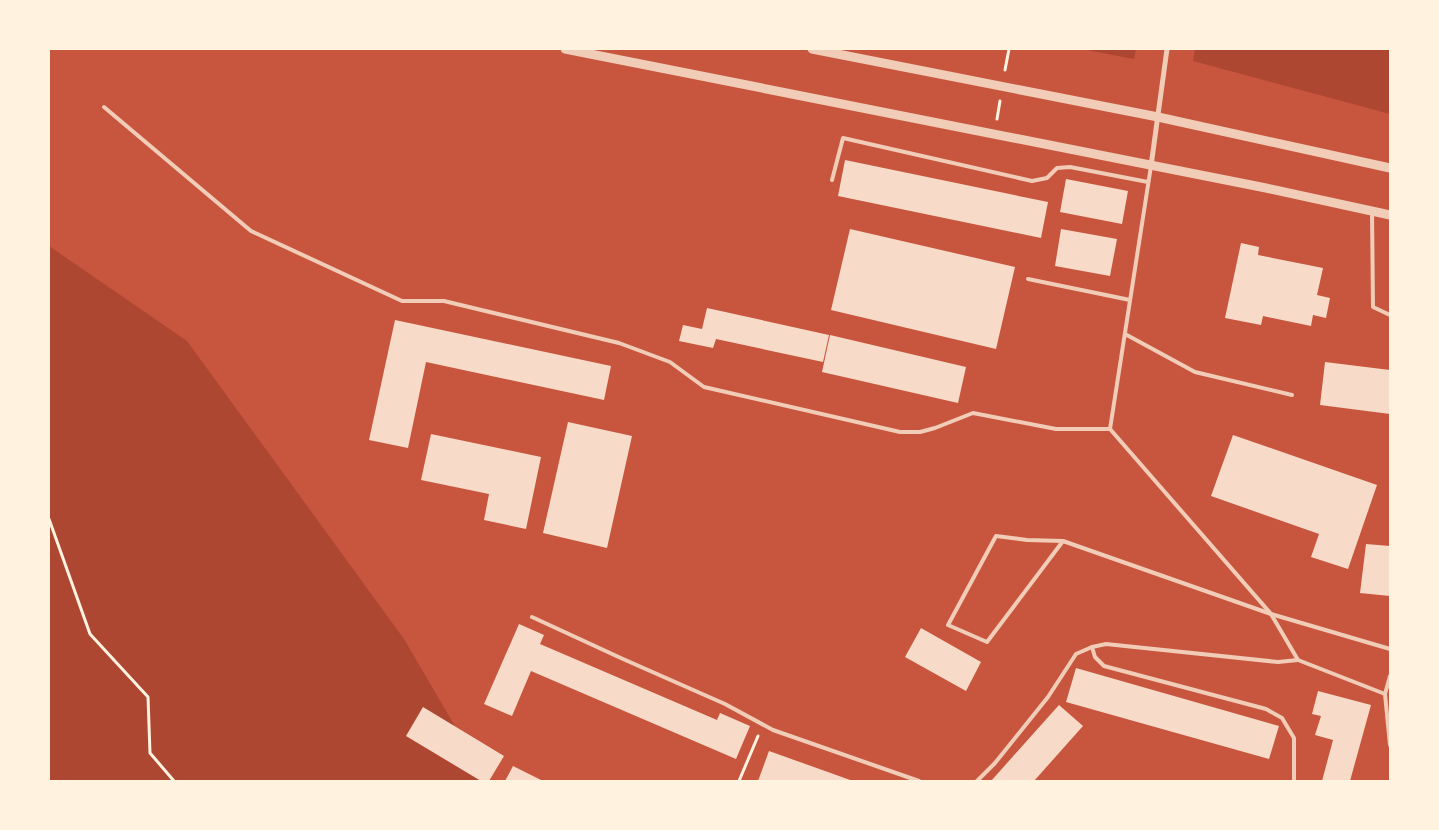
<svg xmlns="http://www.w3.org/2000/svg" width="1439" height="830" font-family="'Exo 2',sans-serif">
	<rect width="100%" height="100%" fill="#c8553d"/>
	<g fill="#ae4732">
		<path d="M1081,49H1136L1134,59Z"/>
		<path d="M1195,49H1390V114L1193,61Z"/>
		<path d="M49,246L187,341L404,639L487,781H49Z"/>
	</g>
	<g fill="#f7dbc8">
		<path d="M845,160L1048,202L1041,238L838,196Z"/>
		<path d="M1066,179L1128,191L1122,224L1060,212Z"/>
		<path d="M850,229L1015,267L996,349L831,310Z"/>
		<path d="M1061,229L1117,239L1110,276L1055,266Z"/>
		<path d="M1241,243L1259,247L1258,255L1323,268L1317,295L1330,298L1326,318L1313,315L1311,326L1263,316L1261,325L1225,318Z"/>
		<path d="M707,308L829,335L823,362L716,339L713,348L679,341L683,325L702,329Z"/>
		<path d="M395,320L611,366L604,400L426,362L408,448L369,440Z"/>
		<path d="M830,335L966,367L958,403L822,372Z"/>
		<path d="M1325,362L1390,370V414L1320,405Z"/>
		<path d="M568,422L632,436L607,548L543,533Z"/>
		<path d="M431,434L541,457L526,529L484,520L489,494L421,480Z"/>
		<path d="M1233,435L1377,485L1348,569L1311,557L1319,534L1211,496Z"/>
		<path d="M1366,544L1390,546V596L1360,593Z"/>
		<path d="M519,624L544,635L540,644L717,720L720,713L750,726L736,759L531,671L512,716L484,704Z"/>
		<path d="M921,628L981,662L966,691L905,657Z"/>
		<path d="M1076,668L1279,726L1269,759L1066,702Z"/>
		<path d="M1318,691L1371,705L1350,781H1322L1333,740L1315,735L1321,716L1312,714Z"/>
		<path d="M1059,705L1083,726L1034,781H991Z"/>
		<path d="M423,707L504,756L489,781H481L406,736Z"/>
		<path d="M769,751L853,781H758Z"/>
		<path d="M513,766L543,781H505Z"/>
	</g>
	<g fill="none" stroke-linecap="round" stroke-linejoin="round">
		<g stroke="#fff3e0" stroke-width="3">
			<path d="M1005,70L1009,49"/>
			<path d="M997,119L1000,101"/>
			<path d="M49,519L90,634L148,697L150,753L174,781"/>
			<path d="M739,781L758,736"/>
		</g>
		<g stroke="#f1ccb7" stroke-width="4">
			<path d="M104,107L251,231L402,301H444L619,343L670,362L704,387L900,432H920L935,428L973,413L1056,429H1110L1151,166"/>
			<path d="M832,180L843,138L1032,181L1047,178L1057,168L1070,167L1148,182"/>
			<path d="M1372,211L1373,307L1390,315"/>
			<path d="M1028,279L1130,300"/>
			<path d="M1125,334L1195,372L1292,395"/>
			<path d="M1110,429L1271,614L1298,660L1385,694L1390,745"/>
			<path d="M1063,541L987,642L948,625L996,536L1027,540L1063,541L1271,614L1390,649"/>
			<path d="M532,617L623,659L725,704L773,730L919,781"/>
			<path d="M1385,694L1390,676"/>
			<path d="M977,781L995,763L1048,697L1076,654L1092,647"/>
			<path d="M1294,781V738L1282,718L1266,709L1104,666L1095,657L1092,647L1106,644L1278,662L1298,660"/>
		</g>
		<path stroke="#f1ccb7" stroke-width="5" d="M1151,166L1167,49"/>
		<g stroke="#f1ccb7" stroke-width="9">
			<path d="M565,49L1266,188L1390,215"/>
			<path d="M812,49L1158,117L1390,168"/>
		</g>
	</g>
	<rect width="1439" height="830" fill="none" stroke="#fff3e0" stroke-width="100"/>
</svg>
